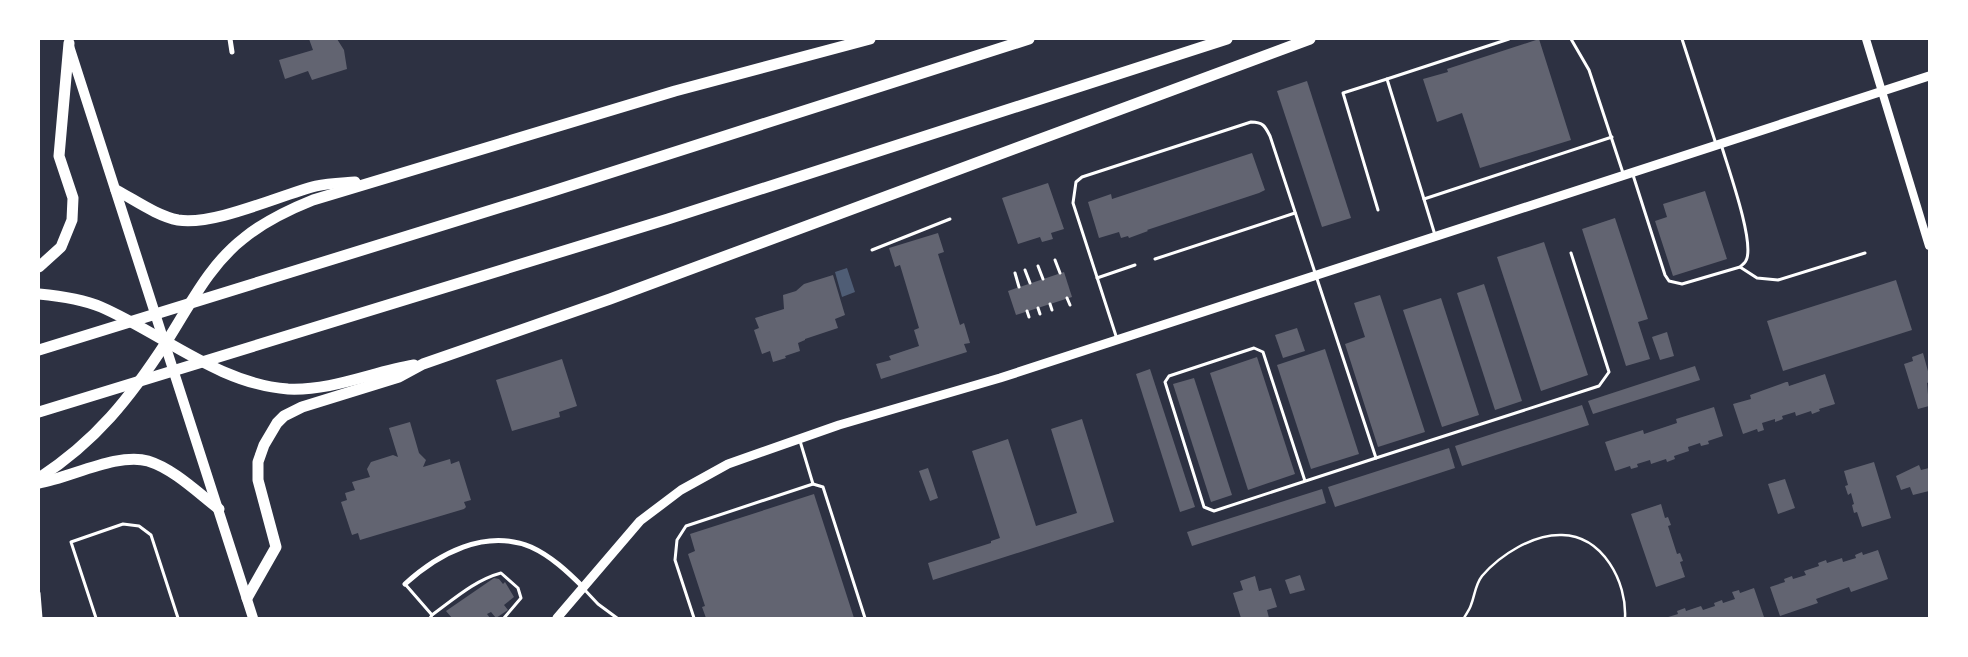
<svg xmlns="http://www.w3.org/2000/svg" width="1968" height="657" font-family="'IBM Plex Serif',serif">
	<rect width="100%" height="100%" fill="#2d3142"/>
	<path fill="#4f5d75" d="M847,268L855,292L842,297L835,272Z"/>
	<g fill="#626471">
		<path d="M309,39H337L344,50L347,69L312,80L308,71L285,79L279,60L313,50Z"/>
		<path d="M1539,39L1571,140L1480,168L1462,113L1437,122L1423,79L1448,72L1447,69Z"/>
		<path d="M1307,81L1351,218L1322,227L1277,91Z"/>
		<path d="M1252,153L1265,190L1259,193L1147,230L1148,231L1129,238L1128,236L1121,238L1119,232L1099,238L1088,202L1111,194L1112,199Z"/>
		<path d="M1048,183L1064,229L1051,233L1053,239L1042,242L1040,237L1018,244L1002,198Z"/>
		<path d="M1705,191L1727,259L1673,276L1655,221L1667,217L1663,204Z"/>
		<path d="M1615,218L1648,319L1638,322L1650,359L1626,366L1582,229Z"/>
		<path d="M938,233L944,252L938,254L960,325L964,323L970,343L964,344L967,352L881,379L876,364L891,360L889,356L919,346L914,330L919,328L900,265L895,267L889,248Z"/>
		<path d="M1544,242L1588,375L1541,391L1497,257Z"/>
		<path d="M1064,272L1072,297L1016,315L1008,291Z"/>
		<path d="M833,275L845,315L835,319L838,328L805,339V340L798,343L800,351L785,356L786,358L773,362L770,351L762,354L754,330L759,328L755,318L784,309L783,295L796,291L804,284Z"/>
		<path d="M1896,280L1912,330L1783,371L1767,321Z"/>
		<path d="M1484,284L1522,401L1495,410L1457,293Z"/>
		<path d="M1380,295L1425,432L1378,447L1345,344L1365,337L1354,303Z"/>
		<path d="M1441,298L1479,415L1442,427L1403,310Z"/>
		<path d="M1297,328L1305,351L1283,358L1275,335Z"/>
		<path d="M1667,332L1674,356L1660,360L1652,337Z"/>
		<path d="M1325,349L1359,454L1311,469L1277,365Z"/>
		<path d="M1923,353L1929,375V382L1927,383L1929,406L1918,409L1904,364L1913,361L1912,357Z"/>
		<path d="M1257,357L1295,474L1248,490L1210,373Z"/>
		<path d="M562,359L577,406L559,412L560,417L512,431L496,380Z"/>
		<path d="M1695,366L1700,380L1593,414L1588,401Z"/>
		<path d="M1150,369L1195,507L1180,512L1136,374Z"/>
		<path d="M1825,374L1835,404L1819,409L1820,411L1812,414L1811,411L1796,416L1795,412L1782,416L1783,419L1775,422V419L1762,423L1764,430L1758,432L1757,429L1743,434L1733,404L1751,399L1750,395L1786,382H1788L1789,386Z"/>
		<path d="M1194,378L1232,495L1211,502L1173,384Z"/>
		<path d="M1582,405L1589,425L1462,466L1455,446Z"/>
		<path d="M1714,407L1723,436L1708,441L1709,444L1701,446L1700,443L1688,447L1689,451L1674,456L1675,459L1667,462L1666,459L1651,464L1650,460L1637,464L1638,467L1631,469L1630,466L1615,471L1605,442L1643,430L1644,434L1677,423L1676,419Z"/>
		<path d="M1082,419L1114,522L933,580L928,563L991,543V541L1000,538L972,451L1008,439L1036,526L1077,513L1051,429Z"/>
		<path d="M410,422L419,453L426,460L423,467L450,459L451,464L459,461L471,500L464,502L466,507L464,509L360,540L358,533L352,535L341,502L347,500L345,493L355,490L352,482L370,477L367,469L371,462L393,455L398,457L389,428Z"/>
		<path d="M1449,448L1455,468L1335,507L1328,487Z"/>
		<path d="M1874,462L1891,518L1862,527L1857,512L1854,513L1852,505L1854,504L1851,493L1848,495L1845,486L1848,485L1844,471Z"/>
		<path d="M1919,465L1921,470L1929,468V491L1913,495L1910,487L1901,490L1896,476Z"/>
		<path d="M928,468L938,498L930,501L919,471Z"/>
		<path d="M1785,479L1795,508L1778,514L1768,484Z"/>
		<path d="M1322,489L1326,503L1192,546L1187,532Z"/>
		<path d="M814,494L854,618H706L702,607L705,606L688,554L695,551L690,534Z"/>
		<path d="M1661,504L1665,518L1668,517L1671,525L1668,526L1677,554L1680,553L1683,561L1680,562L1685,577L1656,587L1631,514Z"/>
		<path d="M1878,550L1888,579L1851,592L1849,587L1816,599L1818,603L1780,616L1770,587L1785,582L1784,579L1792,576L1793,579L1806,575L1804,571L1819,566L1818,563L1826,560L1827,563L1842,558L1843,562L1856,558L1855,555L1862,552L1863,555Z"/>
		<path d="M1300,575L1305,590L1290,594L1285,580Z"/>
		<path d="M1255,576L1259,591L1271,588L1277,607L1267,610L1269,618H1241L1233,593L1243,590L1240,581Z"/>
		<path d="M494,578L499,579L503,584L505,582L514,597L504,605L508,610L496,618L491,612L487,614L490,618H452L446,611Z"/>
		<path d="M1754,588L1764,617L1665,618L1678,614L1677,611L1685,608L1686,611L1701,606L1703,610L1715,606L1714,603L1722,600L1723,603L1735,599L1732,592L1739,590L1740,593Z"/>
	</g>
	<g fill="none" stroke-linecap="round" stroke-linejoin="round">
		<path stroke="#fff" stroke-width="2.5" d="M1464,618C1466,614 1470,609 1471,605C1475,595 1475,585 1482,576C1500,555 1533,534 1562,535C1603,536 1627,582 1625,618"/>
		<g stroke="#fff" stroke-width="3">
			<path d="M1571,39L1589,70L1623,173"/>
			<path d="M1682,39L1716,144"/>
			<path d="M1633,175L1665,275L1669,281L1682,284L1740,267C1743,264 1746,263 1747,258C1753,237 1728,168 1721,144"/>
			<path d="M1424,199L1612,137"/>
			<path d="M1378,210L1343,93L1387,79"/>
			<path d="M1435,235L1387,79L1509,39"/>
			<path d="M872,250L950,219"/>
			<path d="M1155,259L1295,213"/>
			<path d="M1055,260L1060,273"/>
			<path d="M1038,266L1043,279"/>
			<path d="M1740,267L1757,278L1778,280L1865,253"/>
			<path d="M1025,270L1030,283"/>
			<path d="M1015,273L1019,287"/>
			<path d="M1097,278L1135,265"/>
			<path d="M1067,298L1070,305"/>
			<path d="M1050,304L1052,310"/>
			<path d="M1038,308L1040,314"/>
			<path d="M1027,311L1029,317"/>
			<path d="M1117,339L1073,203L1076,182L1082,177L1251,122C1263,122 1265,126 1270,136L1376,458L1599,386L1609,372L1571,253"/>
			<path d="M1305,481L1263,352L1254,348L1169,376L1165,382L1204,507L1214,511L1376,458"/>
			<path d="M813,484L823,487L865,618"/>
			<path d="M405,584L432,615"/>
			<path d="M583,588L598,604L617,618"/>
			<path d="M39,593L41,618"/>
			<path d="M96,618L71,542L123,524L139,526L151,535L178,618"/>
			<path d="M430,618L432,615C454,599 475,580 501,573L518,588L521,598L504,618"/>
			<path d="M694,618L675,560L677,540L686,526L813,484L800,441"/>
		</g>
		<g stroke="#fff" stroke-width="5">
			<path d="M230,39L232,52"/>
			<path d="M405,584C438,554 485,528 531,547C551,556 568,572 583,587"/>
		</g>
		<path stroke="#fff" stroke-width="8" d="M1866,39L1929,246"/>
		<path stroke="#fff" stroke-width="9" d="M557,618L640,521L681,490L728,464L839,425L1000,378L1929,76"/>
		<path stroke="#fff" stroke-width="10" d="M69,46L253,618"/>
		<g stroke="#fff" stroke-width="11">
			<path d="M116,190C135,200 157,216 178,220C214,226 280,195 316,186C329,183 342,183 355,182"/>
			<path d="M39,267L61,247L72,220L73,198L59,156L69,43"/>
			<path d="M39,294C60,296 82,299 101,307C163,334 219,384 288,389C332,391 372,372 414,365"/>
			<path d="M39,350L550,192L1029,39"/>
			<path d="M39,412L668,219L1227,39"/>
			<path d="M39,478C96,441 130,398 167,341C190,305 209,265 244,238C265,221 288,210 313,200L675,91L870,39"/>
			<path d="M39,483C70,478 118,452 148,461C174,469 198,493 219,509"/>
			<path d="M247,598L276,547L258,480V462L264,445L277,423L284,416L302,407L399,377L423,364L610,299L1310,39"/>
		</g>
	</g>
	<rect width="1968" height="657" fill="none" stroke="#ffffff" stroke-width="80"/>
</svg>
